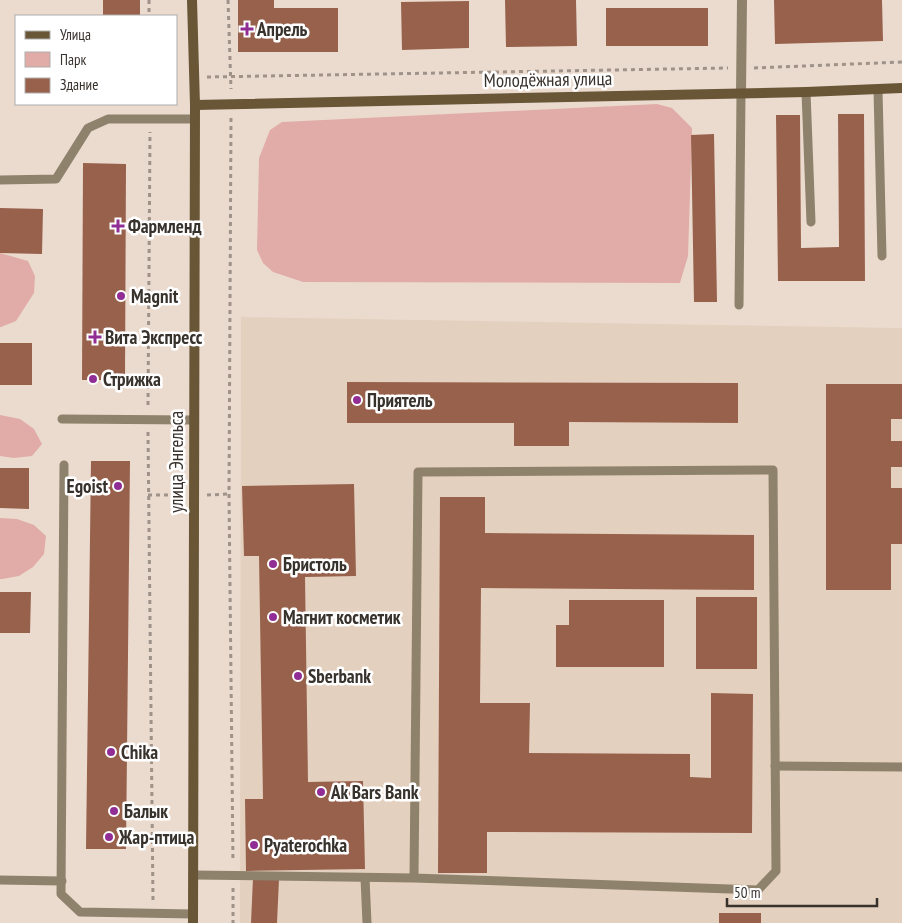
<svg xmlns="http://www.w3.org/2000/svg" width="902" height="923" font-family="'PT Sans Narrow',sans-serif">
	<rect width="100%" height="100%" fill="#ebdbcf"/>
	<path fill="#e4d0be" d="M241,317L902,328V923H240Z"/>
	<g fill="#e1aca8">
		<path d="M657,104L672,108L692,128L688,256L680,283L303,282L273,272L263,263L257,250L259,158L270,130L282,122Z"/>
		<path d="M0,253L28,261L35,276L34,293L16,321L1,327H0Z"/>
		<path d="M0,415L20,419L34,429L42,444L32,456L14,458L0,456Z"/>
		<path d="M0,518L17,519L34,525L46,536L44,554L33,567L19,576L2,579H0Z"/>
	</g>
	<g fill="#97614c">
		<rect x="103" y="0" width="37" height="16"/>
		<path d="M238,0H274V8H338V52H238Z"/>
		<path d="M505,0H576L577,46L506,47Z"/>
		<path d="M774,0H882L883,41L775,44Z"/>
		<path d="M469,1V48L402,50L401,2Z"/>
		<rect x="606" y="8" width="102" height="38"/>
		<path d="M838,114H864L865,281H778L776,115H800L801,248L839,247Z"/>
		<path d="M714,134L717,302H694L691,135Z"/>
		<path d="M83,163L126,164L125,380H82Z"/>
		<path d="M0,208L43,209L42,254L0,253Z"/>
		<rect x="0" y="343" width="32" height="42"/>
		<path d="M347,382L738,383V423L569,422V446H514V423H347Z"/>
		<path d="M826,384H902V419H891V441H902V467H891V488H902V544H891V590H826Z"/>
		<path d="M91,461H130L126,849H86Z"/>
		<path d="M0,468H29V509L0,508Z"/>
		<path d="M354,484L356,576L305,577L308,782L363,781L365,869L246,871L245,799H263L259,556H244L242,486Z"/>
		<path d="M440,497H485V533L754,535V590L481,588L480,703H530L529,753L690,754V777L711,778V693L753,694L752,833L487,832V873H438Z"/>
		<path d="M0,592H31L30,633H0Z"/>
		<rect x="696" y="597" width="61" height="72"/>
		<path d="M569,600H664V667H556V625H569Z"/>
		<path d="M253,878L279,879L277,923H251Z"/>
		<rect x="719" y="913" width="42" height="10"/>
	</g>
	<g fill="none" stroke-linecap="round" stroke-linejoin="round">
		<g stroke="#9e9289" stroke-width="3" stroke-dasharray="4 4" stroke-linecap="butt">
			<path d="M149,0V16"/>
			<path d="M228,0L231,89"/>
			<path d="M754,68L902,62"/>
			<path d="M207,77L728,68"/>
			<path d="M231,118L229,494L233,862"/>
			<path d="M148,405L150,132"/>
			<path d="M148,432L153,900"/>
			<path d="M148,495H181"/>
			<path d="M207,495L229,494"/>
			<path d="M233,888V923"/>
		</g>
		<g stroke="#8f826d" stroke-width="9">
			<path d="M878,90L882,256"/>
			<path d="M806,92L811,222"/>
			<path d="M0,180L56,179L88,128L108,119H194"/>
			<path d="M739,305L741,93"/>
			<path d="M62,419L193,420"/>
			<path d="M64,465L61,894L80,912L193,914"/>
			<path d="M775,766L902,767"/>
			<path d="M193,875L414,878L758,890L776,871L773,470L418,472L414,878"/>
			<path d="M365,878L367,923"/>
			<path d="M0,880L62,881"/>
		</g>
		<path stroke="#8f826d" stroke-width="10" d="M741,93L742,0"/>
		<g stroke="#695637" stroke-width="10">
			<path d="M192,0L195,105L193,923"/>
			<path d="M195,105L806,92L902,88"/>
		</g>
	</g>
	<g fill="#912e95" stroke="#fff" stroke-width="2">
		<path d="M244.5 21.5h5v5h5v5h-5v5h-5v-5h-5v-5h5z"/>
		<path d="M115.5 218.5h5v5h5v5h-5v5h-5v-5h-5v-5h5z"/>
		<circle cx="121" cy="296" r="5"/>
		<path d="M92.5 329.5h5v5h5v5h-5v5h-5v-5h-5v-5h5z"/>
		<circle cx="93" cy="379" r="5"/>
		<circle cx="357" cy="400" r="5"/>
		<circle cx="118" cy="486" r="5"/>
		<circle cx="273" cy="564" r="5"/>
		<circle cx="273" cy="617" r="5"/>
		<circle cx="298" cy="676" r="5"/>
		<circle cx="111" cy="752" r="5"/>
		<circle cx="321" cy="792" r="5"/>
		<circle cx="114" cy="811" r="5"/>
		<circle cx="109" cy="837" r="5"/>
		<circle cx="254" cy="845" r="5"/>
	</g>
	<g text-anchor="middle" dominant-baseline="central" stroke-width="5" stroke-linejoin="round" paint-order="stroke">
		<g font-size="19" font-weight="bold" fill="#38322d" stroke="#fff" text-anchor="start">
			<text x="257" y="29">Апрель</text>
			<text x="128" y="226">Фармленд</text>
			<text x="131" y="296">Magnit</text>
			<text x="105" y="337">Вита Экспресс</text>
			<text x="103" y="379">Стрижка</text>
			<text x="367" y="400">Приятель</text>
			<text x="108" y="486" text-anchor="end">Egoist</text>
			<text x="283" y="564">Бристоль</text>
			<text x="283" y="617">Магнит косметик</text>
			<text x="308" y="676">Sberbank</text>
			<text x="121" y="752">Chika</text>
			<text x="331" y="792">Ak Bars Bank</text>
			<text x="124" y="811">Балык</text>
			<text x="119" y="837">Жар-птица</text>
			<text x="264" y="845">Pyaterochka</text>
		</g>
		<g font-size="19" fill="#38322d" stroke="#fff">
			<text transform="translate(548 79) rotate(-1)">Молодёжная улица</text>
			<text transform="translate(176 462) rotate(-90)">улица Энгельса</text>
		</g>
	</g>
	<rect x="15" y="15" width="162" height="90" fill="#ffffff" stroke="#afadab"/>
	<rect x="25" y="31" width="25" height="8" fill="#695637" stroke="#afadab"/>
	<text x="60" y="40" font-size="15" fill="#38322d">Улица</text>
	<rect x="25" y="52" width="25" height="15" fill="#e1aca8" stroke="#afadab"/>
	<text x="60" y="65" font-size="15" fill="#38322d">Парк</text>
	<rect x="25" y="78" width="25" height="15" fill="#97614c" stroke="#afadab"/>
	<text x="60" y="90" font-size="15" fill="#38322d">Здание</text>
	<path d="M727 898v8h150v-8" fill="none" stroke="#38322d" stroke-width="2.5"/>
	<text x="734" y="898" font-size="15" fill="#38322d" stroke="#ffffff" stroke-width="4" paint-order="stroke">50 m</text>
</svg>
